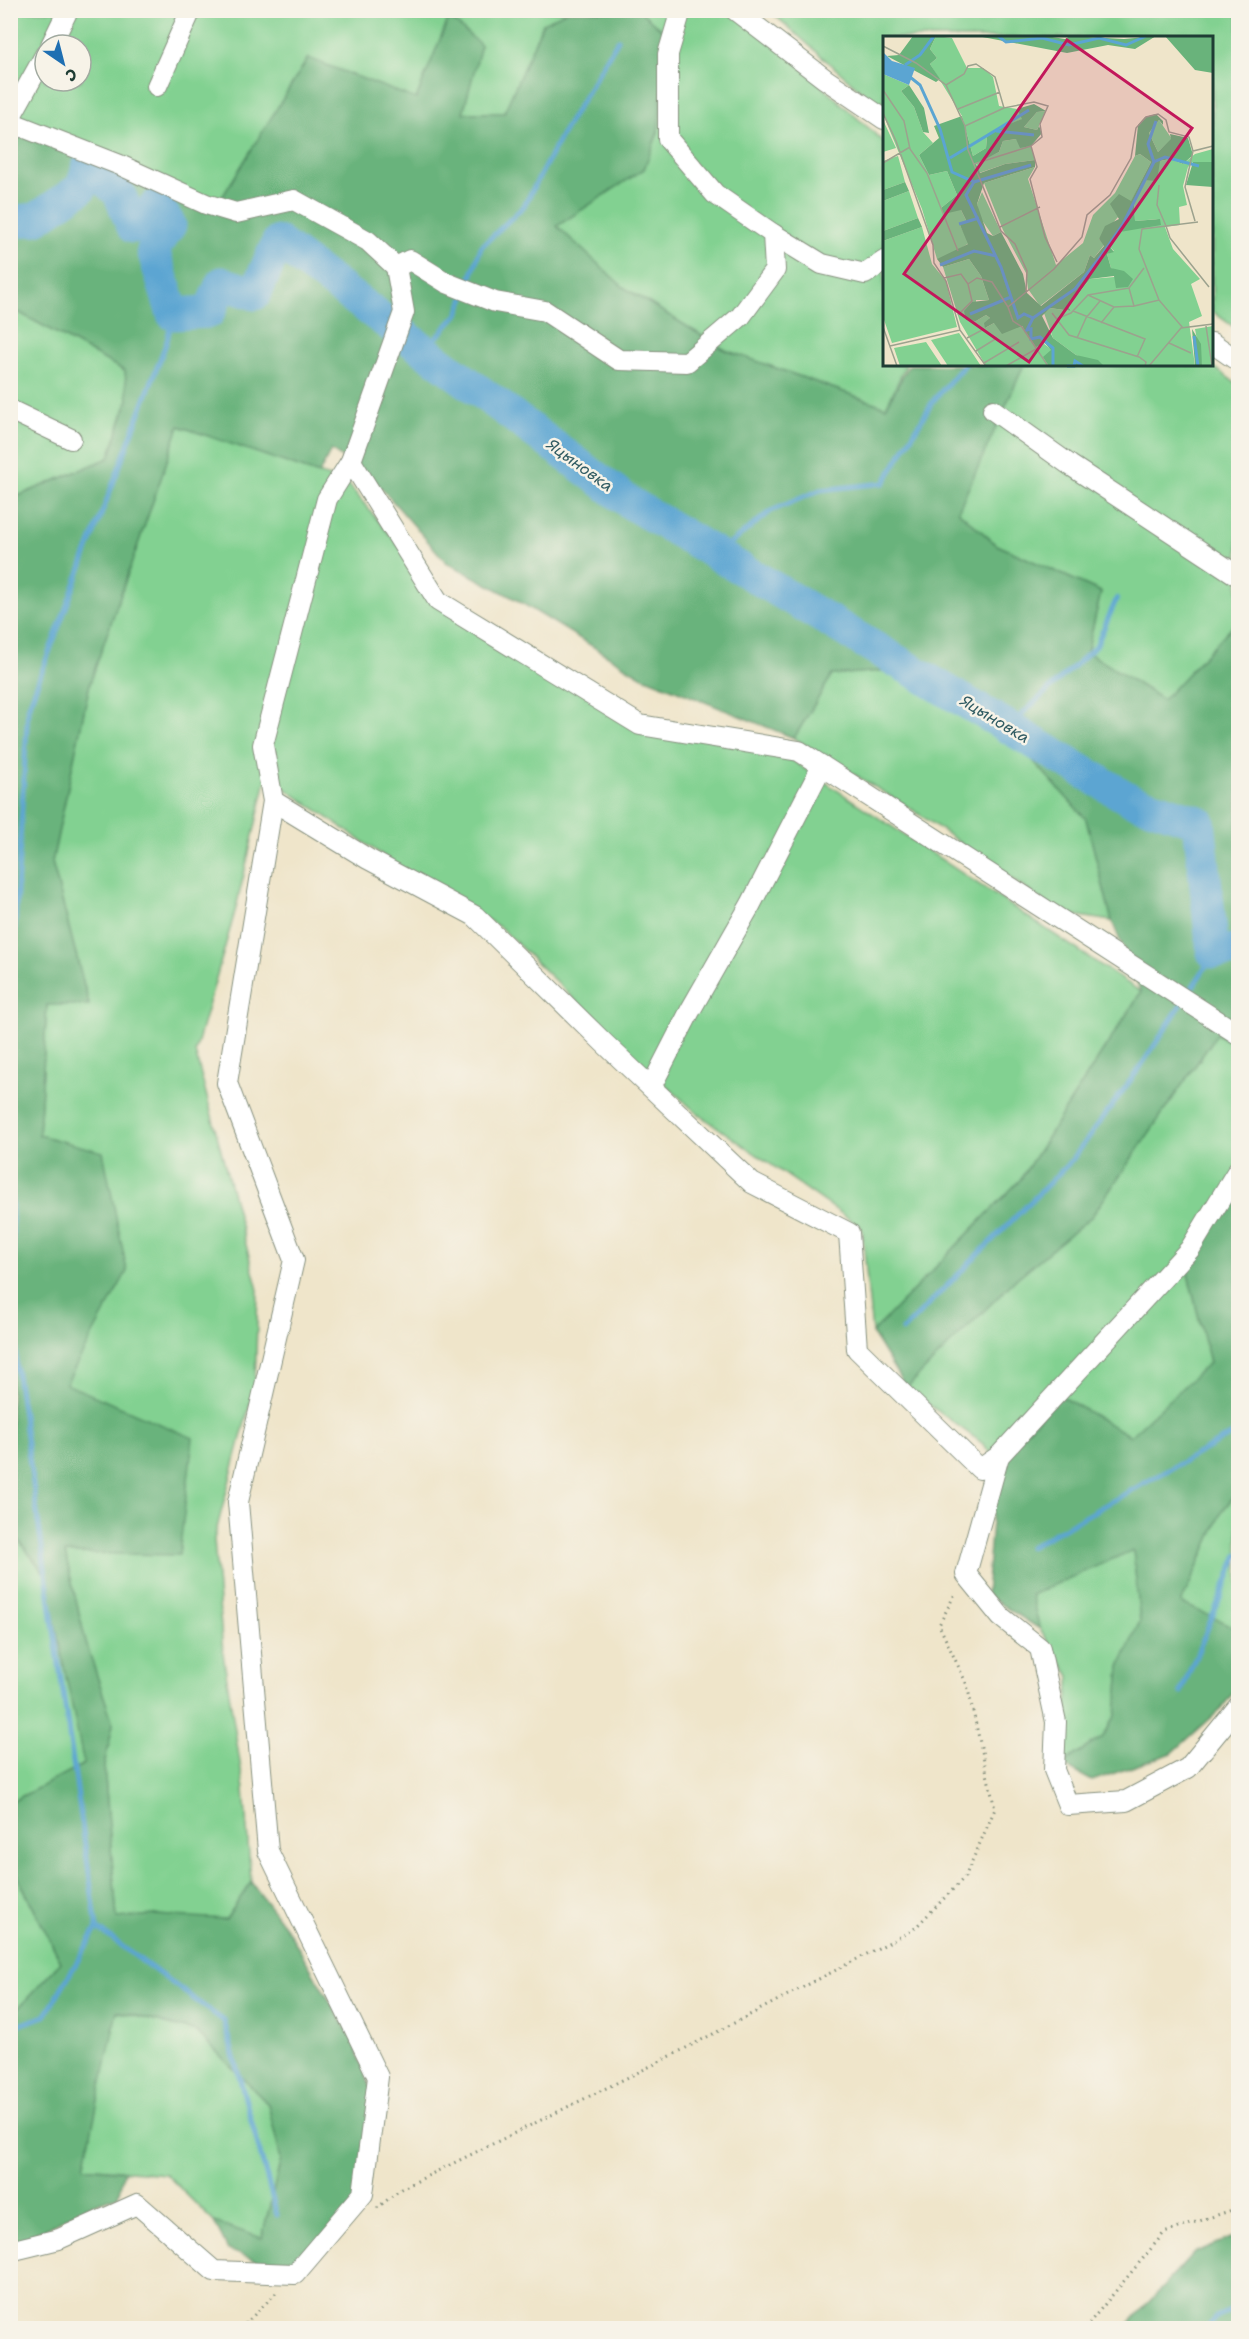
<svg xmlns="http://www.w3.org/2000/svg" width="1249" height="2339" font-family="'Shantell Sans',sans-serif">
	<rect width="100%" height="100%" fill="#f7f3e8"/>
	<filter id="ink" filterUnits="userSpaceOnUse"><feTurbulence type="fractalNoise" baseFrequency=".0167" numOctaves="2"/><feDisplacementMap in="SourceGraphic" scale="12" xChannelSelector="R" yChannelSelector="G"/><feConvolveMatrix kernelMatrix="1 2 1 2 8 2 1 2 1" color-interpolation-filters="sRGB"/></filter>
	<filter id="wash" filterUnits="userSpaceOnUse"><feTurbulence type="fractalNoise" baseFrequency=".008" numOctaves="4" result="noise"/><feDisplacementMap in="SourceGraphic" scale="24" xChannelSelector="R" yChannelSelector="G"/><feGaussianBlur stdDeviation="1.35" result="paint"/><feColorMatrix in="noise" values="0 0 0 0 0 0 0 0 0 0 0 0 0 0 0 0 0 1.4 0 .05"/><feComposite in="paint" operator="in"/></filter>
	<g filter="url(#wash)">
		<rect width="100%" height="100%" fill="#efe5ca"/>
		<g fill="#82d191" stroke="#508762" stroke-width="1.5" fill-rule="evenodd">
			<path d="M11,11H567L543,23L504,113H463L480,45L449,18L416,99L216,207L11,140ZM45,45H81V81H45Z"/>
			<path d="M640,11H732L771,40L884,142V364L906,365L886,407L725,350L623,287L556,226L644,169L658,132L667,34Z"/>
			<path d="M770,11H1238V330L1212,311V38H884V111Z"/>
			<path d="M11,308L125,371L128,400L109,458L11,499Z"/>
			<path d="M1024,365H1211L1238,385V620L1163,700L1087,652L1101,592L997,545L958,511Z"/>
			<path d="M179,426L347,483L431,585L546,664L667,727L790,759L1141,992L1020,1180L872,1333L862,1228L697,1113L622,1046L501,928L394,863L267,776L236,908L195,1052L258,1290L255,1385L214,1539L223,1653L244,1789L251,1882L226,1920L155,1915L117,1919L104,1766L113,1724L86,1643L65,1553V1384L127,1271L39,1135L47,1004H89L52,862L90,683Z"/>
			<path d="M883,671L1019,745L1086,819L1112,921L1060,913L913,810L794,738L832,675Z"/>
			<path d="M1217,1034L1238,1048V1173L1187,1270L1210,1362L1130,1437L1061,1396L997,1461L982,1443L906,1388L1017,1278L1092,1216Z"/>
			<path d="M1238,1491V1629L1181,1603L1223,1510Z"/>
			<path d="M10,1530L45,1574L85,1764L11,1802Z"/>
			<path d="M1133,1549L1140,1621L1120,1667L1116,1715L1103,1737L1061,1764L1070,1676L1040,1629L1031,1595Z"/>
			<path d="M10,1863L61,1962L11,2016H10Z"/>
			<path d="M116,2011L197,2032L268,2104L281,2159L262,2239L214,2222L166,2174L84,2167Z"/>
		</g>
		<g fill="#69b37b" stroke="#447858" stroke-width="1.5">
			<path d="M567,11H640L667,34L658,132L644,169L557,226L623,287L725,350L886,407L909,365H1024L958,511L997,545L1101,592L1087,652L1163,700L1238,620V1048L1217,1034L1092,1216L1017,1278L906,1388L872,1333L1020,1180L1141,992L1112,921L1086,819L1019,745L883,671L832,675L794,738L641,676L517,600L446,562L376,482L331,450L319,474L179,426L90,683L52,862L89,1005H47L39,1135L103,1152L127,1271L66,1384L193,1438L179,1555L65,1553L86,1643L113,1724L104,1766L117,1918L155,1915L226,1919L251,1882L289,1932L351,2037L378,2106L367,2187L306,2259L266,2264L228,2250L214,2222L262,2238L281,2159L268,2104L197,2032L117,2011L84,2167L124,2171L118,2196L86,2207L22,2241L11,2244V2016L61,1962L11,1863V1802L84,1764L45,1574L11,1530V499L109,458L128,400L125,371L11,308L10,140L15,130L216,207L308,58L416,99L449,17L481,45L463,113H504L543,23Z"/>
			<path d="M1238,1173V1491L1223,1510L1181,1603L1238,1629V1686L1221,1709L1172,1753L1092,1781L1061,1764L1103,1737L1116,1715L1120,1667L1140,1621L1133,1550L1031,1595L1040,1629L986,1595L997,1461L1061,1396L1130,1436L1210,1362L1187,1270Z"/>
			<path d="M1238,2235V2328H1125L1194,2253Z"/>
		</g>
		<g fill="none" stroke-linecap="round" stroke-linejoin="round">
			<g stroke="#5ba5d2" stroke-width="5">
				<path d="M468,286L481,247L524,206L562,134L618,40"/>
				<path d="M425,350L458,314L465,295"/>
				<path d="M717,554L771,511L820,490L884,483L933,401L965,364"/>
				<path d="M1008,727L1096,646L1117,598"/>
				<path d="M10,1007L28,708L167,341L173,314"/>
				<path d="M10,1147L16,1367L97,1928L45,2016L10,2028"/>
				<path d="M903,1330L1072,1160L1141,1066L1203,971L1213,952"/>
				<path d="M1030,1547L1238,1431"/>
				<path d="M1181,1692L1238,1555"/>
				<path d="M97,1928L224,2021L277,2215"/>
				<path d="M1207,2328L1218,2316L1238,2308"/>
			</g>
			<path stroke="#5ba5d2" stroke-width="33" d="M10,222L36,219L81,188L89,165L119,193L133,227L157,205L170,225L153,250L173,314L209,312L222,283L255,294L278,242L632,504L1131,800L1199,822L1213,952L1238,950"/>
		</g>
	</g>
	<g filter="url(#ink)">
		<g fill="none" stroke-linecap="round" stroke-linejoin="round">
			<defs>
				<g id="minor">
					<path d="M735,10L825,79L884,119"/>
					<path d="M51,45L68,10"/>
					<path d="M157,86L191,10"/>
					<path d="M10,118L45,55"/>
					<path d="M10,122L120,165L206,204L236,213L294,200L368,241L396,267L404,312L351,461L327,499L263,745L273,801L227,1083L294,1260L238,1502L268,1851L378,2077L363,2194L295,2274L214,2271L137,2204L59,2239L10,2251"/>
					<path d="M773,234L822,264L865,274L884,261"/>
					<path d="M396,267L410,260L447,283L495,302L545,311L619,360L687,362L741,316L775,270L773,234L715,194L668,139V54L681,10"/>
					<path d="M1212,343L1238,361"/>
					<path d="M10,410L71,439"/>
					<path d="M993,410L1070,465L1238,576"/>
					<path d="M351,461L438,601L640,725L799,751L1238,1034"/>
					<path d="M273,801L368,859L475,916L604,1043L752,1183L849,1233L857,1349L980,1469L999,1456L966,1574L1001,1617L1040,1648L1056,1722L1054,1770L1068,1805L1126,1801L1188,1768L1238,1707"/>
					<path d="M651,1087L690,1011L751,904L822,766"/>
					<path d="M999,1456L1190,1249L1238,1170"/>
				</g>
			</defs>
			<use href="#minor" stroke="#87917f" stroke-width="22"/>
			<g stroke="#87917f" stroke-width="3" stroke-dasharray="1.5 4.5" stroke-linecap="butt">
				<path d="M377,2208L401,2189L661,2061L913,1930L965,1877L995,1809L967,1685L939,1625L956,1592"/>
				<path d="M241,2328L278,2291"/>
				<path d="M1085,2328L1164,2233L1238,2208"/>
			</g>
			<use href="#minor" stroke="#fff" stroke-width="20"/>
		</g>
	</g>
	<g text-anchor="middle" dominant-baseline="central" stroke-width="5" stroke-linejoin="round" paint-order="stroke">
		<g font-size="16" font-style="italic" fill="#315c63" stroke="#f7f3e8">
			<text transform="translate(580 465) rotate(36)">Яцыновка</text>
			<text transform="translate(995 719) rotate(31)">Яцыновка</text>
		</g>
	</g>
	<g transform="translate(883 36)">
		<rect width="330" height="330" fill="#efe5ca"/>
		<path d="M53,0L69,2L84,32H100L110,41L116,70L134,73L140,83L111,94L104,101L103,112L90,120L79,80L47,28L54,22L47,13ZM0,38L26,49L18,55L31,71L40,96L50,107L36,119L46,139L64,135L74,159L58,172L78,174L83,184L77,189L86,207L62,222L54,223L39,173L0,78ZM163,75L154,94L141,91L154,76ZM0,84L13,112L0,116ZM276,84L289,103L275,116L266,97ZM133,103L148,110L152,124L122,128L96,137L93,127L116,116L120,105ZM330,113V126H310L305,131L300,150L304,169L296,171L297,189L282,191L290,213L317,243L308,248L319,280L306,286L312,330H221L193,319L170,302L161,277L167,272L188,275L185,270L207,243L243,240L228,232L224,218L231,215L227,211L237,196L276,183L252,185L251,165L261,143L277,125L287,123L300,128L312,118ZM257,118L268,126L248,166L216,203L221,209L211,222L207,219L201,236L157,270L145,253L143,237L120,194L101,147L152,131L145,143L173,229L200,207L210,179L232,157L252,120ZM15,120L22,146L0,154V125ZM26,155L35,182L0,195V165ZM99,156L118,196L110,200L96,180L94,168ZM39,191L49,228L63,245L74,291L9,307L0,281V205ZM86,223L98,240L106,264H93V285L103,279L107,282L102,292L111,287L138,290L169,314L166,330H103L77,286L60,231ZM330,290V330H319L312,293ZM76,297L98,330H65L48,304ZM43,306L59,330H17L11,312Z" fill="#82d191"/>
		<path d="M30,0H53L47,13L54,22L47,28L57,43L53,46L4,20L16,19ZM66,0H163L182,3L187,0L241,3L273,0L252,13L225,9L184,17L94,0ZM282,0H330V37L312,34ZM26,49L41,72L46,97L40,96L31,71L18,55ZM151,68L163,75L154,76L141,91L154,94L156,90L159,97L148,110L137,112L133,103L120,105L116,116L93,128L97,137L122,128L152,124V131L101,147L94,168L104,197L110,200L118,196L140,238L144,257L158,270L201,236L207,219L211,222L221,210L216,203L222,190L236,183L227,168L236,158L248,165L268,126L257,118L252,120L255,89L262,81L273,78L280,85V89L276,84L266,97L275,116L288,103L287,98L305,102L310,119L300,128L287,123L277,125L274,145L261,144L251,165L252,185L277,183L278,189L237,196L227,211L231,216L224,218L228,232L241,235L250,243L245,251L233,252L231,240L207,243L185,270L188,275L167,272L159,280L170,302L193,319L215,324L221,330H166L160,321L168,314L162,307L153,311L139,290L119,298L111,287L102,292L101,287L107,282L103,279L93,285L83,284L81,275L89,266L106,264L98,240L86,223L60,231L54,223L85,208L77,189L83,184L78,174L61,178L58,172L74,159L64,135L46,139L36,119L56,102L51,90L79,80L90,120L103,112L104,101L111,94L139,83L134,73ZM310,126H330V151L303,149ZM22,146L26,155L0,165V154ZM35,182L39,191L0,205V195ZM309,293L318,308L319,330L312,329Z" fill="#69b37b"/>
		<path d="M0,16L9,25L32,32L26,49L0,38Z" fill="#5ba5d2"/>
		<path fill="none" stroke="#5ba5d2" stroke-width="3" d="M115,0L123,6L159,2L186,9L216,2L243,9L263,0M22,29L37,19L51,0M27,41L37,49L57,93L69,136L91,146L83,159L118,231L135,282L141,278L150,282L144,294L148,293V303L157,301L170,312V330M113,95L151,99M67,122L146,74M271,126L265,108L273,85M91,146L148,129M76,188L96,182M57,229L91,215L113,220M87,278L128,261M150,282L192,253L218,220L240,188L271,126L282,121L316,130M311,300L315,330M184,330H191L192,325L200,330"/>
		<path fill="none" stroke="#9ca28e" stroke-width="1.5" d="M0,10L33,27L63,49L82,90L85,114L118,195L132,208L144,235L143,255M63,49L81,38L85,30L93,28L112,41L121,72L151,66L165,70L157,88L159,101L148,110L154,131L147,143L162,201L174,226M0,54L21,85L27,113L44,137L75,215M75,73L117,56M0,77L13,105L50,209L51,227L63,245L77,294M82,90L121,72M310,115L302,151L312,185M0,127L27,111M91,128L148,110M276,149L274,169L283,190L315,186M117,191L157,171M61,242L78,238L85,248M246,252L261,232M205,259L231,271L251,270M276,264L256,213L259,193L283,190L287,202L326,251M190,275L262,303L254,321M169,277L186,299L256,321L263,326L262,330M75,279L89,265L85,248L94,242L109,246L125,271M173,283L188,277L205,259L246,252L251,270L276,264L300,292M218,287L231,271M323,290L329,330M0,291L14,330M84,302L101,293M194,302L203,282L217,265M286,307L308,317M7,310L77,294L103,330M93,315L114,302M101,327L136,306M123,330L153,313M165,330L139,291L130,285L125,271L171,233L199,201L204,179L227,159L248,122L253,92L263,81L275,78L283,84L286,96L306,101L310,115L330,110M266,330L298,292L330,288"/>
		<path fill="#c2185b" fill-opacity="0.15" stroke="#c2185b" stroke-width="3" d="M184,4L309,92L146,326L21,238Z"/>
		<rect width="330" height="330" fill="none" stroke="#1f3d34" stroke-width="3"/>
	</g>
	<rect width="1249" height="2339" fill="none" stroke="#f7f3e8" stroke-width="36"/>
	<g transform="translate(63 63) rotate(145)"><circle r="28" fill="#f7f3e8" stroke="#a1aaa0" stroke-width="1.5"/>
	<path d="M0-4.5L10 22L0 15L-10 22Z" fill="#1f6fb2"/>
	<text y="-9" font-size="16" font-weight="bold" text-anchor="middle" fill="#1f3d34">С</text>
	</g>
</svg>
